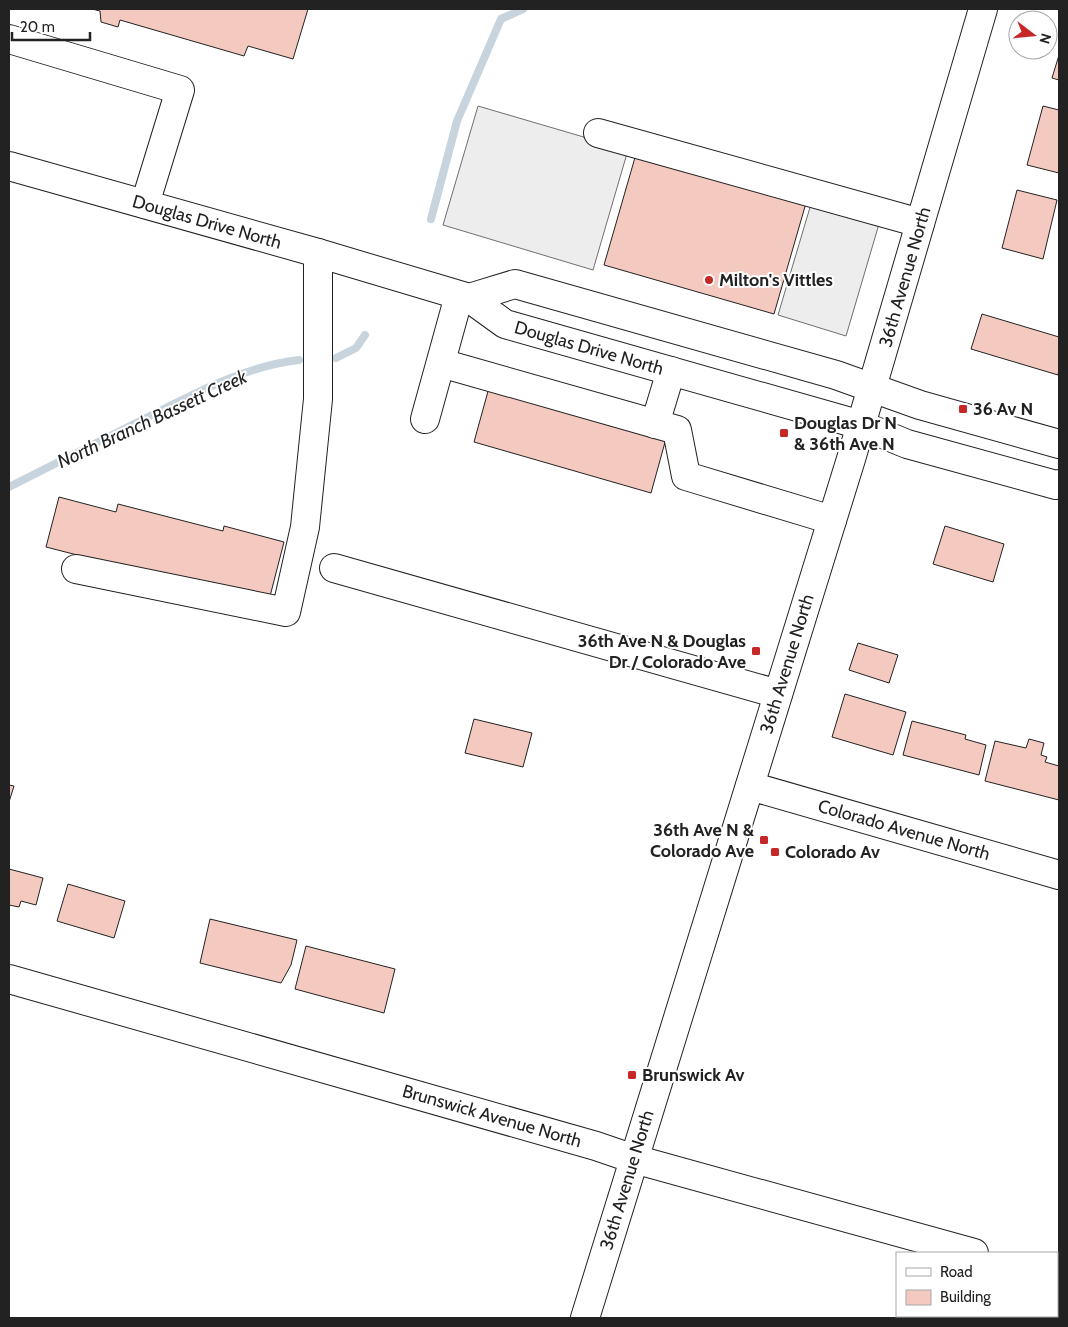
<svg xmlns="http://www.w3.org/2000/svg" width="1068" height="1327" font-family="Cabin,sans-serif">
	<rect width="100%" height="100%" fill="#fff"/>
	<g fill="#ededed" stroke="#6f6f6f">
		<path d="M478,106L628,150L593,270L443,225Z"/>
		<path d="M811,204L879,224L846,336L778,315Z"/>
	</g>
	<g fill="none" stroke-linecap="round" stroke-linejoin="round">
		<g stroke="#c7d3dd" stroke-width="8">
			<path d="M431,219L457,121L501,19L523,9"/>
			<path d="M336,358L356,348L365,335"/>
			<path d="M9,487C54,464 100,441 146,418C194,394 245,366 299,360"/>
		</g>
	</g>
	<g fill="#f3c9c0" stroke="#222">
		<path d="M92,9H308L293,59L248,46L244,56L120,20L118,27L101,22L100,11Z"/>
		<path d="M1059,55V80L1052,78Z"/>
		<path d="M1043,106L1059,110V173L1027,165Z"/>
		<path d="M636,154L806,203L774,314L604,265Z"/>
		<path d="M1017,190L1057,200L1043,259L1002,248Z"/>
		<path d="M982,314L1059,337V369L1058,375L971,349Z"/>
		<path d="M490,384L667,435L651,493L474,442Z"/>
		<path d="M59,497L116,512L118,504L223,531L224,526L284,542L268,604L46,547Z"/>
		<path d="M945,526L1004,544L993,582L933,564Z"/>
		<path d="M858,643L898,655L889,683L849,670Z"/>
		<path d="M845,694L906,712L893,755L832,737Z"/>
		<path d="M474,719L532,733L523,767L465,753Z"/>
		<path d="M912,721L966,735L965,739L986,745L979,775L903,755Z"/>
		<path d="M1029,739L1044,743L1041,755L1047,757L1045,762L1059,766V800L985,781L995,741L1026,748Z"/>
		<path d="M9,785L14,786L9,802Z"/>
		<path d="M9,869L43,878L36,905L21,901L19,907L9,905Z"/>
		<path d="M68,884L125,901L114,938L57,921Z"/>
		<path d="M210,919L297,940L291,965L281,983L200,963Z"/>
		<path d="M306,946L395,969L384,1013L295,989Z"/>
	</g>
	<g fill="none" stroke-linecap="round" stroke-linejoin="round">
		<defs>
			<g id="minor">
				<path d="M9,39L180,90L145,204"/>
				<path d="M598,133L920,223"/>
				<path d="M9,166L318,253L469,298L505,324L861,425L907,444L1056,485L1059,484"/>
				<path d="M469,298L515,284L836,375L920,405L1059,444"/>
				<path d="M441,363L677,430L686,476L832,520"/>
				<path d="M425,419L459,296"/>
				<path d="M655,424L671,371"/>
				<path d="M334,568L778,694"/>
				<path d="M76,569L286,612L305,527L318,399V253"/>
				<path d="M750,786L1059,875"/>
				<path d="M9,979L596,1146L634,1159L974,1253"/>
				<path d="M1057,1276L1059,1277"/>
				<path d="M585,1318L851,459L983,9"/>
			</g>
		</defs>
		<use href="#minor" stroke="#222" stroke-width="30"/>
		<use href="#minor" stroke="#fff" stroke-width="28"/>
	</g>
	<g fill="#c62828" stroke="#fff" stroke-width="2">
		<circle cx="709" cy="280" r="5"/>
		<rect x="958" y="404" width="10" height="10" rx="2.5"/>
		<rect x="779" y="428" width="10" height="10" rx="2.5"/>
		<rect x="751" y="646" width="10" height="10" rx="2.5"/>
		<rect x="759" y="835" width="10" height="10" rx="2.5"/>
		<rect x="770" y="847" width="10" height="10" rx="2.5"/>
		<rect x="627" y="1070" width="10" height="10" rx="2.5"/>
	</g>
	<g text-anchor="middle" dominant-baseline="central" stroke-width="4" stroke-linejoin="round" paint-order="stroke">
		<g font-size="18" fill="#222" stroke="#fff">
			<text transform="translate(207 222) rotate(16)">Douglas Drive North</text>
			<text transform="translate(905 277) rotate(-74)">36th Avenue North</text>
			<text transform="translate(589 348) rotate(16)">Douglas Drive North</text>
			<text transform="translate(787 664) rotate(-73)">36th Avenue North</text>
			<text transform="translate(904 830) rotate(16)">Colorado Avenue North</text>
			<text transform="translate(492 1116) rotate(16)">Brunswick Avenue North</text>
			<text transform="translate(627 1180) rotate(-73)">36th Avenue North</text>
		</g>
		<g font-size="18" font-weight="bold" fill="#222" stroke="#fff" text-anchor="start">
			<text x="719" y="280">Milton's Vittles</text>
			<text x="973" y="409">36 Av N</text>
			<text x="794" y="423">Douglas Dr N<tspan x="794" dy="21">&amp; 36th Ave N</tspan></text>
			<text x="746" y="641" text-anchor="end">36th Ave N &amp; Douglas<tspan x="746" dy="21">Dr / Colorado Ave</tspan></text>
			<text x="754" y="830" text-anchor="end">36th Ave N &amp;<tspan x="754" dy="21">Colorado Ave</tspan></text>
			<text x="785" y="852">Colorado Av</text>
			<text x="642" y="1075">Brunswick Av</text>
		</g>
		<g font-size="19" font-style="italic" fill="#222" stroke="#fff">
			<text transform="translate(152 419) rotate(-25)">North Branch Bassett Creek</text>
		</g>
	</g>
	<rect width="1068" height="1327" fill="none" stroke="#222222" stroke-width="20"/>
	<rect x="896" y="1252" width="162" height="65" fill="#ffffff" stroke="#a7a7a7"/>
	<rect x="906" y="1268" width="25" height="8" fill="#ffffff" stroke="#a7a7a7"/>
	<text x="940" y="1277" font-size="15" fill="#222222">Road</text>
	<rect x="906" y="1290" width="25" height="15" fill="#f3c9c0" stroke="#a7a7a7"/>
	<text x="940" y="1302" font-size="15" fill="#222222">Building</text>
	<g transform="translate(1033 35) rotate(106)"><circle r="24" fill="#ffffff" stroke="#a7a7a7"/>
	<path d="M0-4L9 19L0 12L-9 19Z" fill="#c62828"/>
	<text y="-8" font-size="14" font-weight="bold" text-anchor="middle" fill="#222222">N</text>
	</g>
	<path d="M12 32v8h78v-8" fill="none" stroke="#222222" stroke-width="2.5"/>
	<text x="20" y="32" font-size="15" fill="#222222" stroke="#ffffff" stroke-width="4" paint-order="stroke">20 m</text>
</svg>
